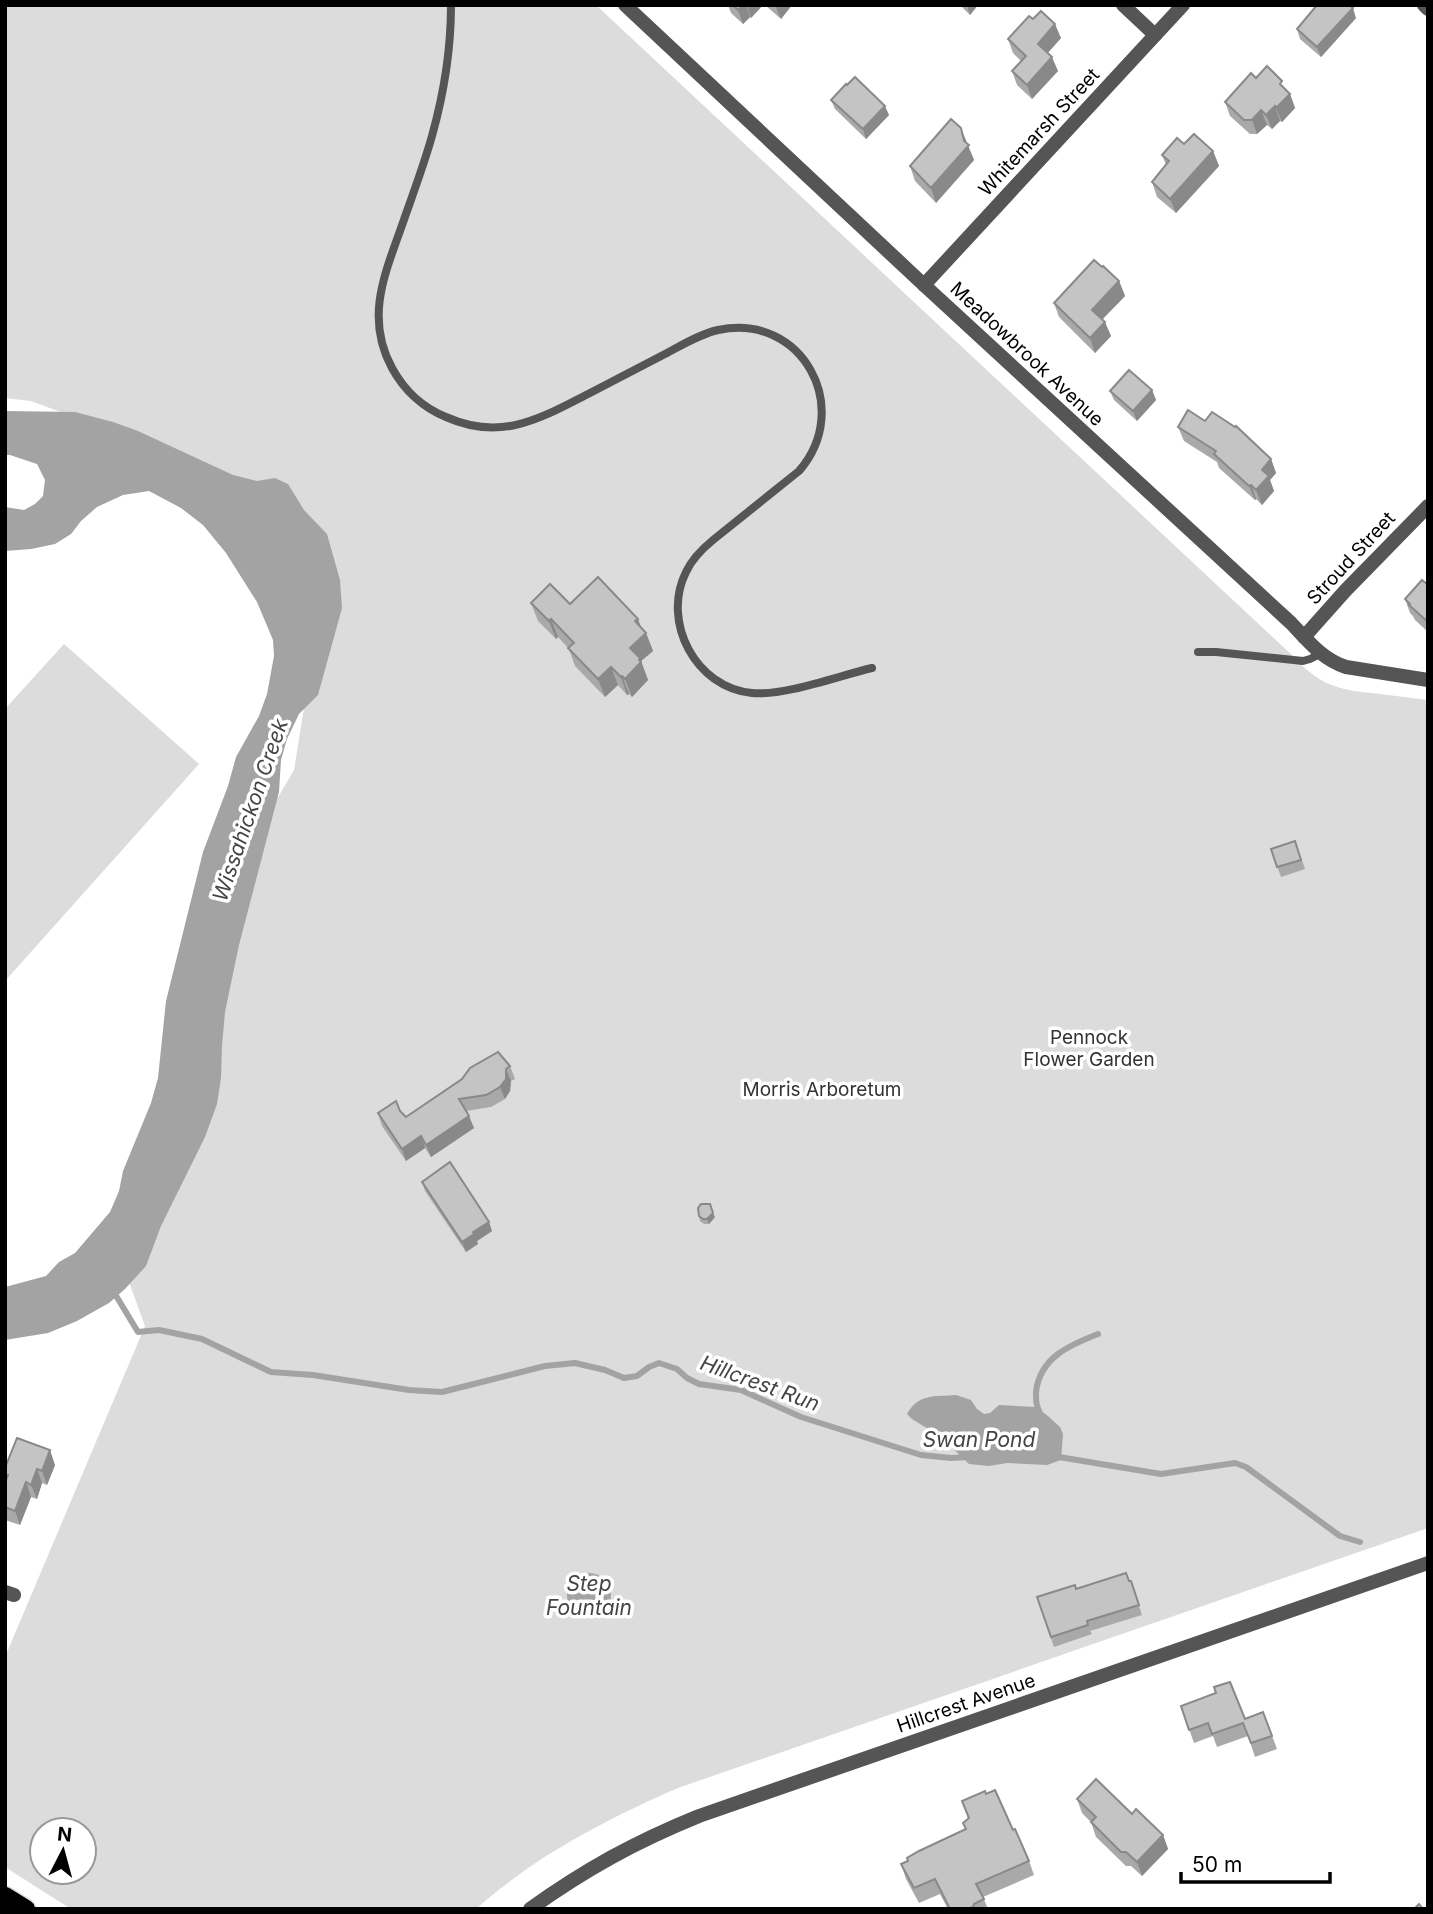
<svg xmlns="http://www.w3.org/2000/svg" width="1433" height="1914" font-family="Inter,sans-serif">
	<rect width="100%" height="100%" fill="#fff"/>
	<g fill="#dcdcdc" fill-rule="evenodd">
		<path d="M5,5H596L1294,657C1318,684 1338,690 1372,693C1391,695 1409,698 1428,700V1528L678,1788C607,1819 535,1856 476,1909H71L5,1867V1657L145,1326L129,1282L222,893L294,770L313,652L130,438L31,401L5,398ZM42,1830H84V1872H42Z"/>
		<path d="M64,644L199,764L5,981V709Z"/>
	</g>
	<g fill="#a3a3a3">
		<path d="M5,411L75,412L113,422L138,431L233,475L257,481L275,478L288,484L304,510L327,534L340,580L342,608L318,695L299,714L287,739L281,760L279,792L239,945L225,1012L222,1046L221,1078L217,1104L205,1137L161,1226L146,1266L125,1289L109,1303L77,1321L48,1333L5,1340V1287L46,1276L59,1262L75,1253L110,1212L119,1191L123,1171L151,1103L158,1078L166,1001L203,852L228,786L236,757L259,716L267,694L274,656L273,640L257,602L226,553L203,525L181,508L149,491L123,495L97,507L81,521L71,534L55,544L31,549L5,551V507L24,510L35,504L43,496L45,480L37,464L10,455H5Z"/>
		<path d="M956,1395L971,1400L977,1409L984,1414L990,1413L999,1405L1036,1407L1048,1416L1060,1427L1063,1434L1061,1460L1047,1465L1007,1463L989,1466L969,1464L941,1437L912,1419L907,1414C919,1393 934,1397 956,1395Z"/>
		<circle cx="589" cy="1595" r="22"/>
	</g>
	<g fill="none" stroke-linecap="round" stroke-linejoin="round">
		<g stroke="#a3a3a3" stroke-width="6">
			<path d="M111,1293L115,1294L138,1332L159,1330L202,1339L271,1372L313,1375L409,1390L442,1392L545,1366L575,1363L605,1370L624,1378L637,1376L649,1367L659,1363L677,1369L687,1378L699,1384L741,1390L801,1417L921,1455L951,1458L968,1457"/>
			<path d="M1040,1413C1036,1406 1036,1400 1036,1392C1040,1357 1070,1345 1098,1334"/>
			<path d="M1053,1456L1161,1474L1235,1463L1246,1467L1340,1536L1360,1542"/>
		</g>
		<defs>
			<path id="primary" d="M5,1896L26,1909"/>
		</defs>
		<use href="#primary" stroke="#dbdbdb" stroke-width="21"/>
		<g stroke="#555" stroke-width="8">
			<path d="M451,5C451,50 444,93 432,136C423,168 411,199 400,231C383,278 366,320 392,368C404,390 423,408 446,417C502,442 541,418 590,393C615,380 640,367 665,354C682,345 700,334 718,330C802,312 854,408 799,471L713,540C702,549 692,559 686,572C661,622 696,688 752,693C785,696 838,676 872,668"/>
			<path d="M1198,652H1216L1303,661L1310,659L1320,654"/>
		</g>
		<g stroke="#555" stroke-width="14">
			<path d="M625,5L924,285L1291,623C1308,641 1322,659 1346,667L1428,680"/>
			<path d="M1123,5L1155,35"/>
			<path d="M924,285L1183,5"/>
			<path d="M1304,637L1345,591L1428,506"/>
			<path d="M5,1592L14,1595"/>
			<path d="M530,1909C586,1869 635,1842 699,1816L1428,1563"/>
		</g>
		<path stroke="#555" stroke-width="14" d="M1424,5L1428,9"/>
		<use href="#primary" stroke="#000" stroke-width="18"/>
	</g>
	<g fill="#a9a9a9">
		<path d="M728,5H763L751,18L750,17L743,24L731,13Z"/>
		<path d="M765,5H792L781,19Z"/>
		<path d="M960,5H978L970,15Z"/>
		<path d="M1356,18L1321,57L1300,39L1297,29Z"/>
		<path d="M1033,19L1061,38L1048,53L1058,71L1032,99L1017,85L1012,71L1021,61L1013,53L1008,39Z"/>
		<path d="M1256,78L1285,89L1290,94L1295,108L1282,122L1280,121L1272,129L1267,125L1257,134H1250L1230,116L1225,102Z"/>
		<path d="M831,100L889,115L866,139L835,109Z"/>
		<path d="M966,143L974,160L936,203L915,181L910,166Z"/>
		<path d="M1184,144L1213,151L1219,166L1176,213L1157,197L1152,182L1166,165L1162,155Z"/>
		<path d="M1102,267L1119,281L1125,296L1102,319L1111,336L1095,353L1059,317L1054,303Z"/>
		<path d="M1152,390L1156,400L1137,421L1114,400L1110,391Z"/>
		<path d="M1205,421L1271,459L1276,473L1270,480L1274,491L1262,505L1256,499L1255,500L1219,468L1217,462L1184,441L1178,427Z"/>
		<path d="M1428,586V632L1415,620L1413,616L1410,613L1405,599Z"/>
		<path d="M531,603L570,604L646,633L653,651L641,661L648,680L632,697L629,694L627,695L618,685L605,697L575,666L569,649L558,637L556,639L538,621Z"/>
		<path d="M1295,841L1305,869L1281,877L1271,849Z"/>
		<path d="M510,1066L515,1079L511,1081L510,1091L505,1099L491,1107L466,1111L474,1128L431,1157L425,1148L406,1161L382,1126L378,1113L400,1111L406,1117Z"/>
		<path d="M422,1182L492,1231L477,1241L478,1244L466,1252L425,1191Z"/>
		<path d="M699,1216L715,1217L709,1224H704L700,1221Z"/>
		<path d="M55,1465L47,1485L42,1483L37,1499L31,1497L20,1525L5,1520V1468Z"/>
		<path d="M1131,1581L1142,1615L1090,1631L1092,1634L1054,1647L1037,1597L1076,1589Z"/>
		<path d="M1181,1706L1245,1719L1263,1712L1277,1749L1255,1757L1248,1736L1217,1747L1213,1736L1194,1743Z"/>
		<path d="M1077,1799L1132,1814L1163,1835L1168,1849L1142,1876L1131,1866H1126L1096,1837L1091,1822L1082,1813Z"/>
		<path d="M962,1801L1013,1830L1029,1861L1034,1875L983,1897L988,1909H948L940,1894L919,1903L906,1879L901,1864L965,1829L968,1818Z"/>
	</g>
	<g fill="#898989">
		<path d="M742,5H746L750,17L743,24L738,10Z"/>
		<path d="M747,5H763L751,18Z"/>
		<path d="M775,5H792L781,19Z"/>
		<path d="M967,5H978L970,15Z"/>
		<path d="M1353,8L1356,18L1321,57L1317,47Z"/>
		<path d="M1055,24L1061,38L1043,58L1038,44Z"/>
		<path d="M1052,57L1058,71L1032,99L1027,85Z"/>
		<path d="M1290,94L1295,108L1282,122L1276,108Z"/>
		<path d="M885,106L889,115L866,139L863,129Z"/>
		<path d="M1275,106L1280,121L1272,129L1266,115Z"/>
		<path d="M1261,110L1267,125L1257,134L1252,120Z"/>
		<path d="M961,128L974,160L936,203L931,188L964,141Z"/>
		<path d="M1213,151L1219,166L1176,213L1170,199Z"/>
		<path d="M1119,281L1125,296L1098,324L1092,310Z"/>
		<path d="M1105,322L1111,336L1095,353L1090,338Z"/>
		<path d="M1152,390L1156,400L1137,421L1133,411Z"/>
		<path d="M1271,459L1276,473L1270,480L1274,491L1262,505L1256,490L1262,470Z"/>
		<path d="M1251,485L1256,499L1255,500L1249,486Z"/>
		<path d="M551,619L558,637L556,639L549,621Z"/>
		<path d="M638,619L644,635L646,633L653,651L641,661L648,680L632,697L625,679L635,621Z"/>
		<path d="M611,667L618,685L605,697L598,679Z"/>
		<path d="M622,676L629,694L627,695L621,677Z"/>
		<path d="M506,1069L511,1081L510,1091L505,1099L500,1087Z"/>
		<path d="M469,1116L474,1128L431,1157L426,1145Z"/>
		<path d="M421,1136L425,1148L406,1161L402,1149Z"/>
		<path d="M713,1213L715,1217L709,1224L707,1219Z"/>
		<path d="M489,1222L492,1231L477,1241L478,1244L466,1252L462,1242L473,1232Z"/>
		<path d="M50,1450L55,1465L47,1485L42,1471Z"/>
		<path d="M37,1469L42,1483L37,1499L31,1485Z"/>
		<path d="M26,1482L31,1497L20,1525L15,1511Z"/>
		<path d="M1163,1835L1168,1849L1142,1876L1137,1862Z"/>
	</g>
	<g fill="#c4c4c4" stroke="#898989" stroke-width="2">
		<path d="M733,5H742L738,10Z"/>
		<path d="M1317,5H1349L1353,8L1317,47L1297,29Z"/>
		<path d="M1041,11L1055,24L1038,44L1052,57L1027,85L1012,71L1026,56L1008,39L1029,16L1033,19Z"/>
		<path d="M1267,66L1282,81L1280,84L1290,94L1276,108L1275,106L1266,115L1261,110L1252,120H1244L1225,102L1251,73L1256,78Z"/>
		<path d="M855,77L885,106L863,129L831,100L846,84L847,85Z"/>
		<path d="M951,119L961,128L964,141L969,145L931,188L910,166Z"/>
		<path d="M1194,134L1213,151L1170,199L1152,182L1169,161L1162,155L1177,138L1184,144Z"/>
		<path d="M1094,260L1102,267L1103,266L1119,281L1092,310L1105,322L1090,338L1054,303Z"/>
		<path d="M1129,370L1152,390L1133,411L1110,391Z"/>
		<path d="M1188,410L1205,421L1212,412L1235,427L1236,426L1271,459L1262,470L1269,476L1256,490L1251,485L1249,486L1214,454L1216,451L1178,427Z"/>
		<path d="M598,577L638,619L635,621L646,633L630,648L640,658L639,660L641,662L625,679L622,676L621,677L611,667L598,679L568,648L574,643L551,619L549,621L531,603L550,584L570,604Z"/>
		<path d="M1422,580L1428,585V622L1409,605L1410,604L1405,599Z"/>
		<path d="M1295,841L1301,860L1277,867L1271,849Z"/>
		<path d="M498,1052L510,1066L506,1069V1079L500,1087L486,1095L459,1099L469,1116L426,1145L421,1136L402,1149L378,1113L396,1101L400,1111L406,1117L462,1079L470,1068Z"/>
		<path d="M450,1162L489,1222L473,1232L474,1234L462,1242L422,1182Z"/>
		<path d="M701,1204H710L713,1213L707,1219H703L699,1216L698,1208Z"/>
		<path d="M17,1438L50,1450L42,1471L37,1469L31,1485L26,1482L15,1511L5,1507V1482L8,1475L5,1474V1468Z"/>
		<path d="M1126,1573L1129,1581H1131L1139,1605L1087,1621L1088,1625L1051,1637L1037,1597L1075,1585L1076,1589Z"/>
		<path d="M1230,1682L1245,1719L1263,1712L1272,1736L1251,1743L1243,1723L1212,1734L1208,1723L1189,1730L1181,1706L1216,1693L1214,1687Z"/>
		<path d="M1096,1779L1132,1814L1136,1809L1163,1835L1137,1862L1126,1852H1121L1091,1822L1096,1817L1077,1799Z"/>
		<path d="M995,1790L1013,1830L1015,1829L1029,1861L976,1884L984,1899L974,1904L973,1907L968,1909H956L954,1908L950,1909L935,1879L914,1888L901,1864L908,1861L907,1858L919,1851L966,1829L963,1823L969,1818L962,1801L985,1791L986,1794Z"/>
		<path d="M1419,1904L1423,1909H1414Z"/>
	</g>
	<g text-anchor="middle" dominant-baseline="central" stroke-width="7" stroke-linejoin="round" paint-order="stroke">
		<g font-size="19" fill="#000" stroke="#fff">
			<text transform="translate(1039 132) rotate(-47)">Whitemarsh Street</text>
			<text transform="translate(1027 354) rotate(43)">Meadowbrook Avenue</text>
			<text transform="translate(1351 558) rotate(-47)">Stroud Street</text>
			<text transform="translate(966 1703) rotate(-19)">Hillcrest Avenue</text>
		</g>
		<g font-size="19" fill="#333" stroke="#fff">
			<text x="1089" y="1037">Pennock<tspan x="1089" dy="22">Flower Garden</tspan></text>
			<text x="822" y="1089">Morris Arboretum</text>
		</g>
		<g font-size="21" font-style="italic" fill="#444" stroke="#fff">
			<text transform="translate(250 810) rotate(-71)">Wissahickon Creek</text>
			<text transform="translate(760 1383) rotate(20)">Hillcrest Run</text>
			<text x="979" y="1439">Swan Pond</text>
			<text x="589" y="1583">Step<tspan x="589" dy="24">Fountain</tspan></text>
		</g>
	</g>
	<rect width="1433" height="1914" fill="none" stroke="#000000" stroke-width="14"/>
	<g transform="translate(63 1851) rotate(6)"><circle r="33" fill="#ffffff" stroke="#999999" stroke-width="2"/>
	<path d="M0-5L12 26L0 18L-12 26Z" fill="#000000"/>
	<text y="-10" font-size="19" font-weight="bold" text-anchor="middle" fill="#000000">N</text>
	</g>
	<path d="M1181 1872v10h149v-10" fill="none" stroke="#000000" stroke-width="3.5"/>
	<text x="1192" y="1872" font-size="21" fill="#000000" stroke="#ffffff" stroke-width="5" paint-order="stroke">50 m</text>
</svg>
